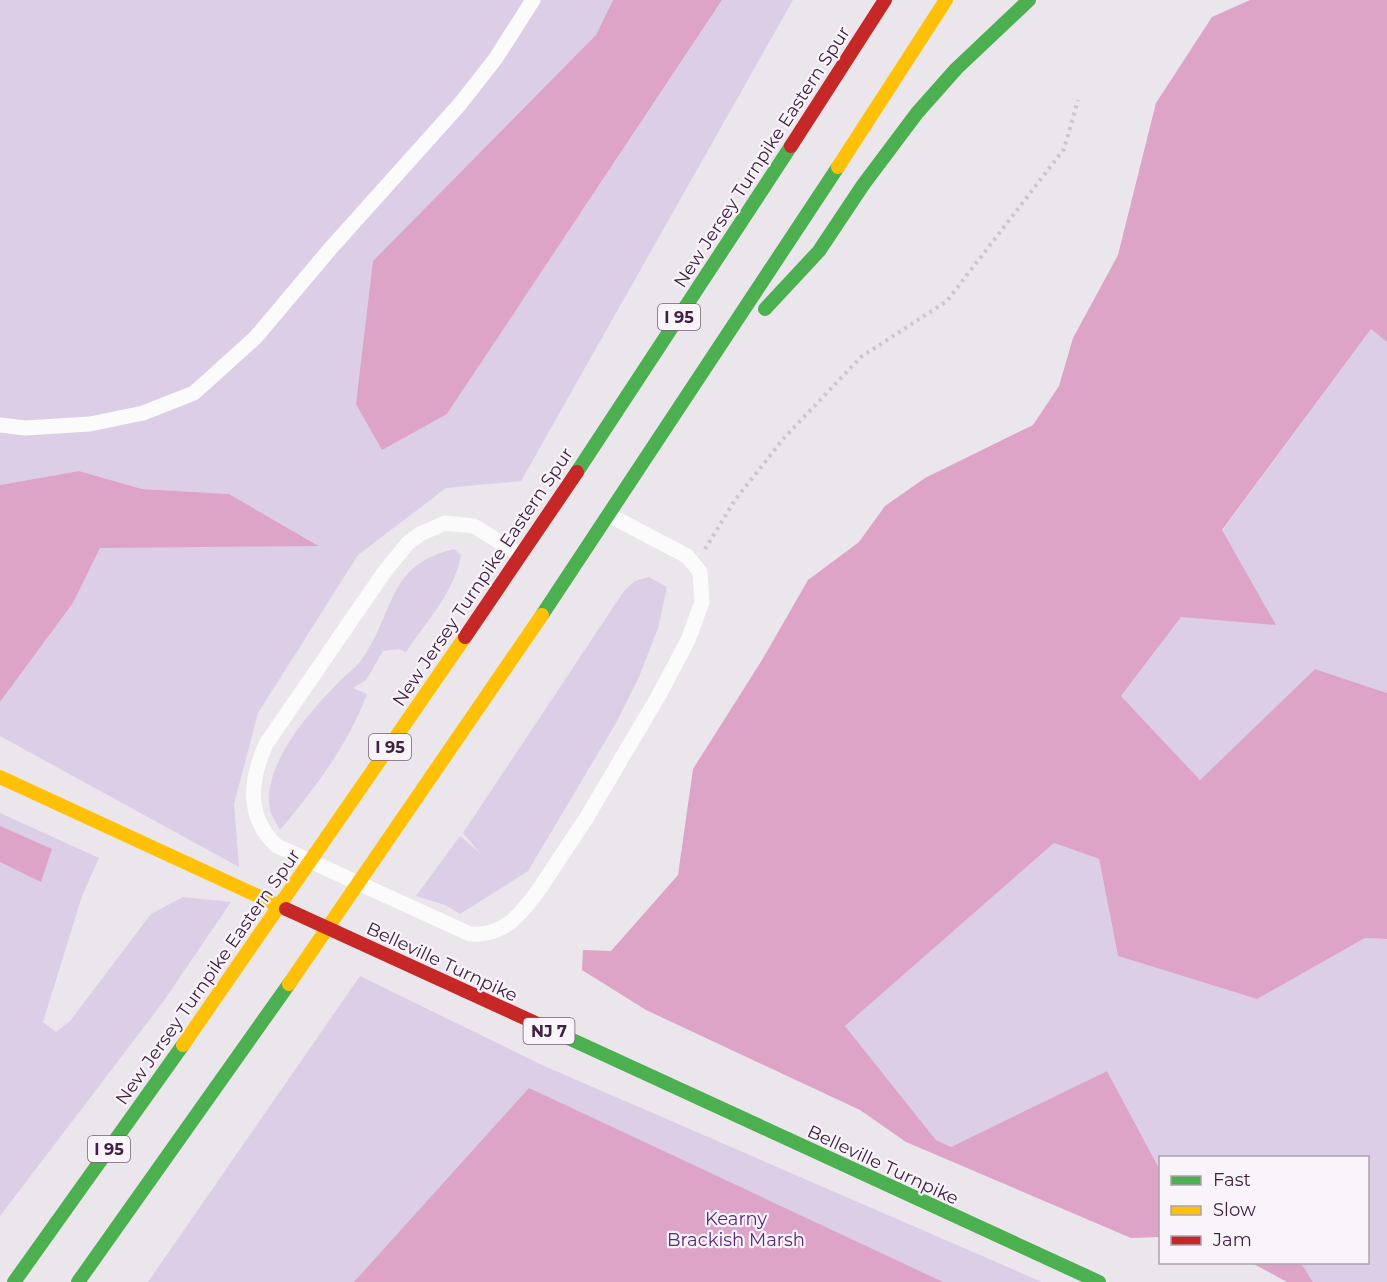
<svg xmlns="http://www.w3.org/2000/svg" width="1387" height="1282" font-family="Montserrat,sans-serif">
	<rect width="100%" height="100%" fill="#ebe6eb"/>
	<g fill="#dbcee6">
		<path d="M0,0H613L596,35L447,414L722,0H793L521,481L446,488L358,555L258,713L234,804L239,867L0,736V702L73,603L100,548L318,545L229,494L142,489L79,471L0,485Z"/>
		<path d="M1371,329L1387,342V693L1315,669L1200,780L1121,696L1181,617L1222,531Z"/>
		<path d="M454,549L461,555C455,591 426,622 406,652L399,649L383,651L366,680L353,688L367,694C348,745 315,788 280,830C277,823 271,816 270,809C262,765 309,713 337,684C344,676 353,670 360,662C396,614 384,566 454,549Z"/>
		<path d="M649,577L667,587L658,628L639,677L616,723L528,871L460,914L445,905L416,896L460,836L480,853L463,833L624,591L635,581Z"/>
		<path d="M0,813L99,858L82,896L43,1022L56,1032L70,1021L151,914L183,897L231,902L163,1002L0,1216Z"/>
		<path d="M1054,843L1099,859L1118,956L1257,999L1365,938L1387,939V1282H1313L1301,1263L1368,1262V1158H1160V1170L1107,1071L951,1147L936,1140L845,1026Z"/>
		<path d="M360,976L542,1065L1042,1282H148Z"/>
	</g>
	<g fill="#dda4c7">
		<path d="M613,0H722L447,414L382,450L356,404L373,261L596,35Z"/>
		<path d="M1250,0H1387V342L1371,329L1222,530L1276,625L1181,617L1121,696L1200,780L1315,669L1387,693V939L1365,938L1257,999L1118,956L1099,859L1054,843L845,1026L936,1140L951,1147L1107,1071L1160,1170V1237L1131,1238L906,1142L860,1110L646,1010L582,970L583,950L611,951L678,875L693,769L762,660L808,580L859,542L885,506L925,478L1033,425L1059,386L1073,338L1118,255L1156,103L1212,17Z"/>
		<path d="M79,471L142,489L229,494L319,546L100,548L73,603L0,702V485Z"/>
		<path d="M0,826L52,849L41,882L0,862Z"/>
		<path d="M529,1088L943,1282H354Z"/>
		<path d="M1252,1263H1301L1313,1282H1287Z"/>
	</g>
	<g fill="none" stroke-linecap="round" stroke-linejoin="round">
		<path stroke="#cec6ce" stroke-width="4" stroke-dasharray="3 4.5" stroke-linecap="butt" d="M705,549L735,500L784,438L861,357L947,301L1064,149L1078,100"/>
		<g stroke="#fcfbfc" stroke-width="15">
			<path d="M0,425L25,428L90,424L143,413L194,393L256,337L330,249L460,104L496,58L533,0"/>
			<path d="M520,555L474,526L445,523L420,534L408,543L385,571L266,744C250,780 245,817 277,846L470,934C503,937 520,915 538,891L587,817L659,695L688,640L702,602L700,572L687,556L609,515"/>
		</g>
		<g stroke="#4caf50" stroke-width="14">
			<path d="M765,309L819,251L863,185L917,113L956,69L1029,0"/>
			<path d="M577,472L791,146"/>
			<path d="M542,615L838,167"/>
			<path d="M542,1026L1099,1282"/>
			<path d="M14,1282L183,1045"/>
			<path d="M78,1282L289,984"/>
		</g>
		<g stroke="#ffc107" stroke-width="14">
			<path d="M838,167L946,0"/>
			<path d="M0,777L286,909"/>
			<path d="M289,984L542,615"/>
			<path d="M183,1045L465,637"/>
		</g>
		<g stroke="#c62828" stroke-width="14">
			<path d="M791,146L885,0"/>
			<path d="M465,637L577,472"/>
			<path d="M286,909L542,1026"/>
		</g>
	</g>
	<g text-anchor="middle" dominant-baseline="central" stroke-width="4.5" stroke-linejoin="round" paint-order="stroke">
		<g fill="#f9f4fa" stroke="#786078" stroke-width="1.5">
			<rect x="658" y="304" width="42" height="26" rx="4.5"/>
			<rect x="369" y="734" width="42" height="26" rx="4.5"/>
			<rect x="523.5" y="1018" width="51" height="26" rx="4.5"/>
			<rect x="88" y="1136" width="42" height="26" rx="4.5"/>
		</g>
		<g font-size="16" font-weight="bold" fill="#402141">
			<text x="679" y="317">I 95</text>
			<text x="390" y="747">I 95</text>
			<text x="549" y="1031">NJ 7</text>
			<text x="109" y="1149">I 95</text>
		</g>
		<g font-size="18" fill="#402141" stroke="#f9f4fa">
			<text transform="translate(762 157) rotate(-57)">New Jersey Turnpike Eastern Spur</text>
			<text transform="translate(483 577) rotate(-56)">New Jersey Turnpike Eastern Spur</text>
			<text transform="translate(442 962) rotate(25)">Belleville Turnpike</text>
			<text transform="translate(208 977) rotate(-55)">New Jersey Turnpike Eastern Spur</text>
			<text transform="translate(883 1165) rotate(25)">Belleville Turnpike</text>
		</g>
		<g font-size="18" fill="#5c287c" stroke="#f9f4fa">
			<text x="736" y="1219">Kearny<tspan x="736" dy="21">Brackish Marsh</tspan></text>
		</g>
	</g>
	<rect x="1159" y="1156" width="210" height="108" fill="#f9f4fa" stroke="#afa0b0" stroke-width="1.5"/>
	<rect x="1171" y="1176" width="30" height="9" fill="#4caf50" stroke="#afa0b0" stroke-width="1.5"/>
	<text x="1213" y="1186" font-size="18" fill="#402141">Fast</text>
	<rect x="1171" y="1206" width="30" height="9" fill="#ffc107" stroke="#afa0b0" stroke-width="1.5"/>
	<text x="1213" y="1216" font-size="18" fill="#402141">Slow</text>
	<rect x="1171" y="1236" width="30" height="9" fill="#c62828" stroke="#afa0b0" stroke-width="1.5"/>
	<text x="1213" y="1246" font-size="18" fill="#402141">Jam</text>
</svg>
